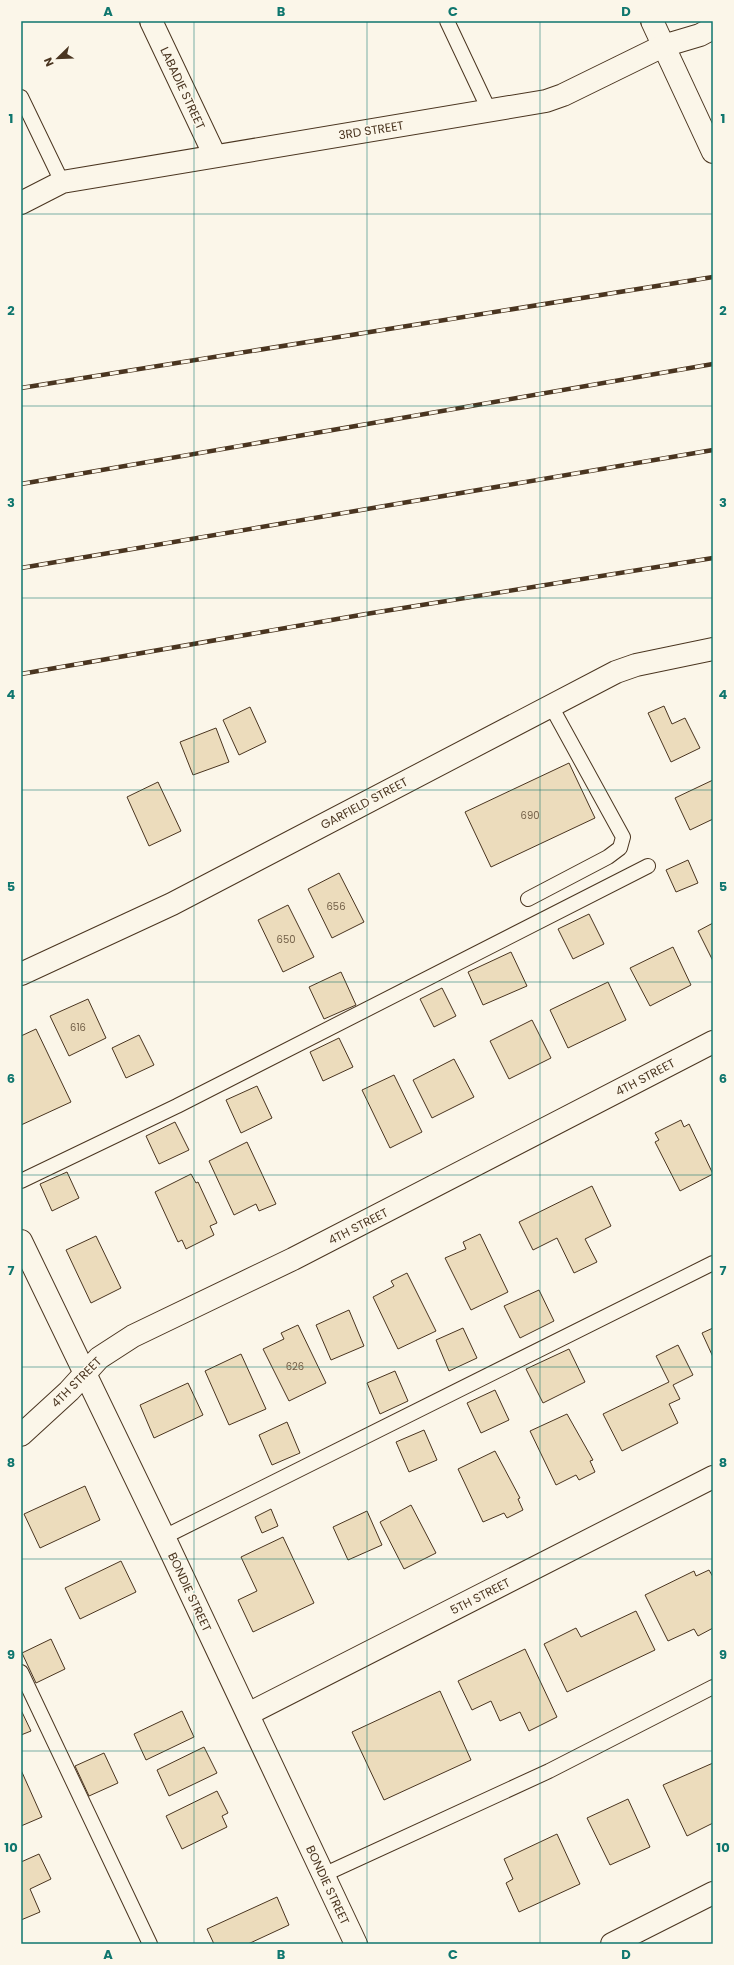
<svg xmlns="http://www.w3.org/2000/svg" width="734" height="1965" font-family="Poppins,sans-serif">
	<rect width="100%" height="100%" fill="#fbf6e9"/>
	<g fill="#ecdcbc" stroke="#4a3520">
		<path d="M664,706L672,724L685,718L700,748L671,762L648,713Z"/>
		<path d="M250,707L266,742L239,755L223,720Z"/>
		<path d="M216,728L229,762L193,775L180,742Z"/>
		<path d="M569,763L595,818L491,867L465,812Z"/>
		<path d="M713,780V819L690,830L675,798Z"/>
		<path d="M158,782L181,831L149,846L127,797Z"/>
		<path d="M688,860L698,883L676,892L666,870Z"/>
		<path d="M339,873L364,922L332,938L308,889Z"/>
		<path d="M288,905L314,957L283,972L258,920Z"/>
		<path d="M589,914L604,944L573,959L558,929Z"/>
		<path d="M713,923V961L698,931Z"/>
		<path d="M673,947L691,985L650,1006L630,968Z"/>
		<path d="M511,952L527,986L483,1005L468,972Z"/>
		<path d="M341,972L356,1005L324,1019L309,987Z"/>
		<path d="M608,982L626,1020L568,1048L550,1010Z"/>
		<path d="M442,988L456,1016L434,1027L420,999Z"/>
		<path d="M88,999L106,1038L69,1056L50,1016Z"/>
		<path d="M532,1020L551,1058L509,1079L490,1041Z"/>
		<path d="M36,1029L71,1102L21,1125V1036Z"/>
		<path d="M139,1035L154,1065L126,1078L112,1048Z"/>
		<path d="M339,1038L353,1067L323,1081L310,1052Z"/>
		<path d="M454,1059L474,1097L432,1118L413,1080Z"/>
		<path d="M394,1075L422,1132L390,1148L362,1090Z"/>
		<path d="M257,1086L272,1118L241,1133L226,1100Z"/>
		<path d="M681,1120L684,1127L689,1124L713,1174L680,1191L655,1142L659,1140L655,1133Z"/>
		<path d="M175,1122L189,1150L159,1164L146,1136Z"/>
		<path d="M247,1142L276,1204L259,1211L256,1204L234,1215L209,1161Z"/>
		<path d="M67,1172L79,1198L52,1211L40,1184Z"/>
		<path d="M191,1174L196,1183L198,1182L217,1223L210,1226L214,1235L186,1249L182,1240L178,1242L155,1192Z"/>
		<path d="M592,1186L611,1226L585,1239L597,1262L574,1273L557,1238L533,1250L519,1222Z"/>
		<path d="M480,1234L508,1292L471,1310L445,1258L466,1249L463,1242Z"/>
		<path d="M96,1236L121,1288L91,1303L66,1250Z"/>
		<path d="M407,1273L436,1331L398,1349L373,1297L394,1286L391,1281Z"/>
		<path d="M539,1290L554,1321L520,1338L504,1306Z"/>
		<path d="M349,1310L364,1346L331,1360L316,1325Z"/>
		<path d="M298,1325L326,1383L289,1401L263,1349L284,1339L281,1333Z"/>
		<path d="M463,1328L477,1358L449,1371L436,1340Z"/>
		<path d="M713,1328V1357L702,1333Z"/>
		<path d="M678,1345L693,1375L673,1385L680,1399L669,1404L678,1423L622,1451L603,1414L669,1382L656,1356Z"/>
		<path d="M569,1349L585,1382L543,1403L526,1369Z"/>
		<path d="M241,1354L266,1409L229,1425L205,1371Z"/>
		<path d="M395,1371L408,1401L380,1414L367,1383Z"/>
		<path d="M188,1383L203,1415L154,1438L140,1405Z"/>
		<path d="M495,1390L509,1420L481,1433L467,1403Z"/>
		<path d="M567,1414L593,1460L590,1461L595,1472L579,1480L576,1475L556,1485L530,1431Z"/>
		<path d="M287,1422L300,1453L272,1465L259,1435Z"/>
		<path d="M424,1430L437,1460L409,1472L396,1442Z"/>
		<path d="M495,1451L520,1498L518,1499L523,1510L507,1518L504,1513L483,1522L458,1469Z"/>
		<path d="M85,1486L100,1520L40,1548L24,1514Z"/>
		<path d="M411,1505L436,1553L404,1569L380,1522Z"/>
		<path d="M271,1509L278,1526L262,1533L255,1517Z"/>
		<path d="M367,1511L382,1545L348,1560L333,1527Z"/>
		<path d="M283,1537L314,1603L253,1632L238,1600L257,1591L241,1557Z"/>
		<path d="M121,1561L136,1592L80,1619L65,1588Z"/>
		<path d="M709,1570L713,1577V1628L698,1636L694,1629L668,1641L645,1595L694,1571L696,1576Z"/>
		<path d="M636,1611L655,1650L567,1692L544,1644L576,1628L581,1637Z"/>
		<path d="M51,1639L65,1669L36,1683L22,1653Z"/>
		<path d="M525,1649L557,1717L529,1731L520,1712L500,1721L491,1701L472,1710L458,1681Z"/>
		<path d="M440,1691L471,1760L384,1800L352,1732Z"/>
		<path d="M21,1710L31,1731L21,1735Z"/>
		<path d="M182,1711L194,1737L146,1760L134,1734Z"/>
		<path d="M204,1747L217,1773L169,1796L157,1770Z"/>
		<path d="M104,1753L118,1783L89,1796L75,1766Z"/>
		<path d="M713,1763V1823L687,1836L663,1785Z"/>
		<path d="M21,1770L42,1817L21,1826Z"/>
		<path d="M217,1791L228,1813L222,1816L227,1827L182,1849L166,1816Z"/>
		<path d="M628,1799L650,1847L610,1865L587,1818Z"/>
		<path d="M557,1834L580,1884L519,1912L506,1883L513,1879L504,1859Z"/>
		<path d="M39,1854L51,1879L30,1889L40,1912L21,1920V1862Z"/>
		<path d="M277,1897L289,1925L248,1944H214L207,1929Z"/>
	</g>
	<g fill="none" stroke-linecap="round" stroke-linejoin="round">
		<defs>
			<g id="lane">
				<path d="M447,21L489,110"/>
				<path d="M21,97L62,182"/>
				<path d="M528,899L608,857L620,848L623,837L551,706"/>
				<path d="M21,1181L177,1106L648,866"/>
				<path d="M164,1537L713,1263"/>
				<path d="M21,1672L150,1944"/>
				<path d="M323,1875L549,1771L713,1687"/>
			</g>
			<g id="street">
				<path d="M151,21L215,156"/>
				<path d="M652,21L713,152"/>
				<path d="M21,203L62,182L546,101L563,95L663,46L700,35L713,28"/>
				<path d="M21,974L172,904L616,672L636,665L713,649"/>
				<path d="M21,1241L164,1537L356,1944"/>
				<path d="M21,1435L69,1391L99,1358L133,1336L293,1259L713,1042"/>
				<path d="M248,1714L713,1477"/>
				<path d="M612,1944L713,1893"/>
			</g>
		</defs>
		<use href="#lane" stroke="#4a3520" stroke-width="16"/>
		<use href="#street" stroke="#4a3520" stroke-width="24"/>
		<use href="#lane" stroke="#fbf6e9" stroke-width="14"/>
		<use href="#street" stroke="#fbf6e9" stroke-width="22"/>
		<defs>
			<g id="rail">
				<path d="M21,388L713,277"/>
				<path d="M21,484L713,364"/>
				<path d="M21,568L713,450"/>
				<path d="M21,674L366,614L713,558"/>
			</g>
		</defs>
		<use href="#rail" stroke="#4a3520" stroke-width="4.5"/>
		<use href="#rail" stroke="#fbf6e9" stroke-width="3" stroke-dasharray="9" stroke-linecap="butt"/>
	</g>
	<path fill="none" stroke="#0f766e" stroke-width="1" stroke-opacity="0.55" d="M194,21V1944M367,21V1944M540,21V1944M21,214H713M21,406H713M21,598H713M21,790H713M21,982H713M21,1175H713M21,1367H713M21,1559H713M21,1751H713"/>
	<g text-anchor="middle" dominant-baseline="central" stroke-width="3" stroke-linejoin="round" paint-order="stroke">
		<g font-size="10" fill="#725f47">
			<text x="530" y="815">690</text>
			<text x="336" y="906">656</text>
			<text x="286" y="939">650</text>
			<text x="78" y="1027">616</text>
			<text x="295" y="1366">626</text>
		</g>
		<g font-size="12" fill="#4a3520" stroke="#fbf6e9">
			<text transform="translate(183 88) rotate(65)">LABADIE STREET</text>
			<text transform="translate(371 130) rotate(-9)">3RD STREET</text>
			<text transform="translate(364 803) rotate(-28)">GARFIELD STREET</text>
			<text transform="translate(645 1077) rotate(-28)">4TH STREET</text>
			<text transform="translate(358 1226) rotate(-27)">4TH STREET</text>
			<text transform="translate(76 1382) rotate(-45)">4TH STREET</text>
			<text transform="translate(190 1592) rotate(65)">BONDIE STREET</text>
			<text transform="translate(480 1596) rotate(-27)">5TH STREET</text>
			<text transform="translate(328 1885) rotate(65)">BONDIE STREET</text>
		</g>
	</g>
	<rect width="734" height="1965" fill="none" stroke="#fbf6e9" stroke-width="44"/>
	<g transform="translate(58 58) rotate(247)" stroke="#fbf6e9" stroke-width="3" paint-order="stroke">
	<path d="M0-3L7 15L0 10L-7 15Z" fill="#4a3520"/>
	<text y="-6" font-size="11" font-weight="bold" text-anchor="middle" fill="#4a3520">N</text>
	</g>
	<rect x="22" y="22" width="690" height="1921" fill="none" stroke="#0f766e" stroke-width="1.5"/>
	<g font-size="13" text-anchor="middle" font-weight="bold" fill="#0f766e">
		<text x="108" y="16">A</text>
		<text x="281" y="16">B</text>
		<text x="453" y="16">C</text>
		<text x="626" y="16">D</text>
		<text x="11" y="123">1</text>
		<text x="723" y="123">1</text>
		<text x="11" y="315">2</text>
		<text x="723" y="315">2</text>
		<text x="11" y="507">3</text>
		<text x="723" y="507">3</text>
		<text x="11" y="699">4</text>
		<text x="723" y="699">4</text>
		<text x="11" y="891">5</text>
		<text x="723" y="891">5</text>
		<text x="11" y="1083">6</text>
		<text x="723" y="1083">6</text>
		<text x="11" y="1275">7</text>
		<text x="723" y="1275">7</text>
		<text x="11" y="1467">8</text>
		<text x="723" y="1467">8</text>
		<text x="11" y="1659">9</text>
		<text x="723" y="1659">9</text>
		<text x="11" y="1852">10</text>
		<text x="723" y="1852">10</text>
		<text x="108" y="1959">A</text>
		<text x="281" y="1959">B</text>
		<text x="453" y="1959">C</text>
		<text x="626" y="1959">D</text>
	</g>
</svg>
